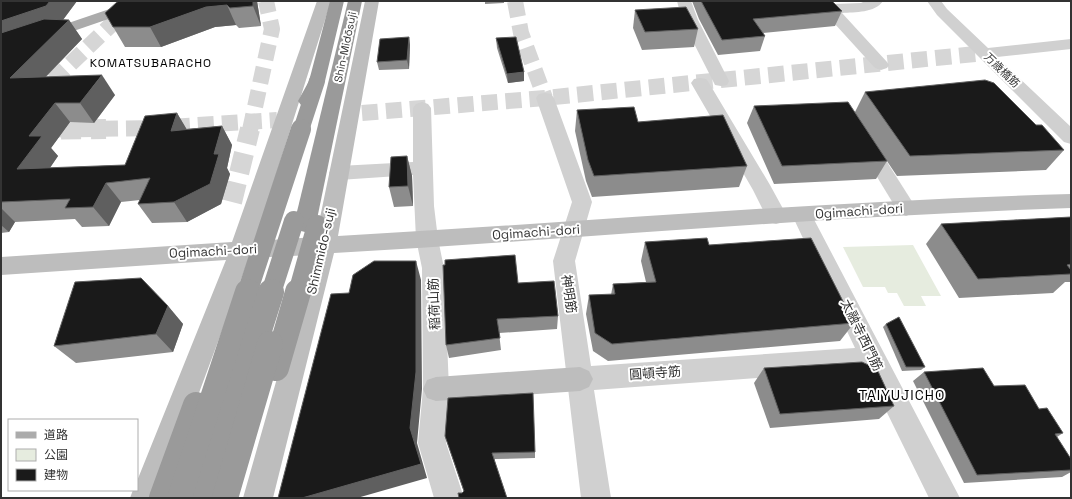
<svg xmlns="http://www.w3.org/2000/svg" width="1072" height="499" font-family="'Space Grotesk','Noto Sans JP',sans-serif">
	<rect width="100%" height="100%" fill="#fff"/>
	<path fill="#e6ecdf" d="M913,245L941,296H921L926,306H904L897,293H888L885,287H863L843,247Z"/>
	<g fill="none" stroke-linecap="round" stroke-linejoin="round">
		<g stroke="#d6d6d6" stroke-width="16" stroke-dasharray="16 8" stroke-linecap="butt">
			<path d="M515,1L521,33L545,98"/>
			<path d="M36,97L115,21"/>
			<path d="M362,113L545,98L985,53"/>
			<path d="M30,130L153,128L277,120"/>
			<path d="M250,130L272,29L266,1"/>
		</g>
		<g stroke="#d6d6d6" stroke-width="20" stroke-dasharray="20 10" stroke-linecap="butt">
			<path d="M1,130L106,129"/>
			<path d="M232,202L250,129"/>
		</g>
		<g fill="#d0d0d0" fill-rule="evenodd">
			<path d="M677,1H691L698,20L729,81L727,85L721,86L715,85L713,81L682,20Z"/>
			<path d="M816,1H831L834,4L861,3L865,1H883C875,13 855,12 842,13L887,62L889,65L887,68L881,70L875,68L824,12Z"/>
			<path d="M927,1H941L947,9L988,48L1071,39V49L997,57L1071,127V144L1064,142L937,15Z"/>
			<path d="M700,78L706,79L709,83L770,185L787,216L783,222L776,224L769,222L753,190L691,83L694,79Z"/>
			<path d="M545,93L551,94L554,98L592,202L575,261L591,366L855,348L792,215L795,210L802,207L809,210L960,498H929L866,370L594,390L611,498H581L553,261L572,202L536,98L539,94Z"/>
			<path d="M422,102L428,104L431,108L434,206L438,239L444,268L449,389L446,443L464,498H434L418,443L423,389L422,268L416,239L413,175L339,180L332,178L329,173L332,168L339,166L413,162V108L416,104Z"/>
			<path d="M866,138L873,140L913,203L916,208L913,213L906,216L899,213L857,144L859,140Z"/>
		</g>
		<g fill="#bdbdbd" fill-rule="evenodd">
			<path d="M317,1H331L255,241L316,237L365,1H379L338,236C582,222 826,201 1071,194V208C825,216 580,239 334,253L273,498H243L312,255L249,258L160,498H130L133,490H137V481L226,260L1,275V257L232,242Z"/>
			<path d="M580,367L589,371L593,379L589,387L580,391L436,401L427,398L423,389L427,380L436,377Z"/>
		</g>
		<path fill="#ababab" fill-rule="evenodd" d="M133,1H154L152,4L1,56V46Z"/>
		<g fill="#9a9a9a" fill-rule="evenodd">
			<path d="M330,1H344L325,81L313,105L307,106L301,105L298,101L309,81Z"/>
			<path d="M348,1H362L316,224L313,230L305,232L297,230L294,224Z"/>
		</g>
		<path stroke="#9a9a9a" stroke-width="16" d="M301,130L317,81"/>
		<g stroke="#9a9a9a" stroke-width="20">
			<path d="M247,293L301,129"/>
			<path d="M271,293L294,221"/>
			<path d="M298,293L317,225"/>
		</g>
		<g stroke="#9a9a9a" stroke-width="26">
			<path d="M276,368L298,292"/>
			<path d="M162,498L196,405"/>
			<path d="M180,498L248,292"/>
			<path d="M206,498L271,292"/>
			<path d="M225,498L270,344"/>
		</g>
	</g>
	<g fill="#8c8c8c">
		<path d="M1,1H77L63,20H69L82,39L46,77L115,95L94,123L70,122L51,148L58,156L50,168L125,165L177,113L186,129L222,126L232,145L227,168L230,174L221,204L187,222L152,223L138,204L140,200L121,202L109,226L82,227L75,219L15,222L9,232L1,233Z"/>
		<path d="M120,1H257L261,26L239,28L236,25L215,27L161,47H125L105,13Z"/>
		<path d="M485,1H504V3L485,4Z"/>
		<path d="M692,1H832L842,11L835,26L763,33L765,36L760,51L718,55L699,19Z"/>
		<path d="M635,10L698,29L694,47L642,50L633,28Z"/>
		<path d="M409,37L410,45L409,69L379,70L377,62Z"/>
		<path d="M496,38L524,72V81L508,83L497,48Z"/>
		<path d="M865,92L1036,125L1064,150L1046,170L897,176L862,124L887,161L876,179L774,184L747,123L754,106L855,112Z"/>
		<path d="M577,110L638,122L747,166L739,187L592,197L586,181L575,131Z"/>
		<path d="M407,156L412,176L413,206L394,207L389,187Z"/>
		<path d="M1071,217V282H1065L1053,293L959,298L926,244L941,224Z"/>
		<path d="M645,242L709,245L854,323L840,341L608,361L593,351L586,314L589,295H611L613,284L646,282L641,261Z"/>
		<path d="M518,283L558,316L557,329L499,333L501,350L449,358L446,345Z"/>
		<path d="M168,306L183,324L173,352L76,363L54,346Z"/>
		<path d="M886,324L925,367L921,370L902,371L883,327Z"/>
		<path d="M764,368L894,406L879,419L770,428L754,383Z"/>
		<path d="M924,372L994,386L1039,409L1063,433L1057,437L1071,470V472L1062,477L964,483L913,381Z"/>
		<path d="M445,436L535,452V458L495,459L462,493L464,492Z"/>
	</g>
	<g fill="#5f5f5f">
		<path d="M50,1H77L59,25L1,45V21Z"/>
		<path d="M253,1H257L261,26L253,6Z"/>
		<path d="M227,5L236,25L215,27L161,47L150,27L206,7Z"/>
		<path d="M69,20L82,39L26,97L10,78Z"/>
		<path d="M409,37L410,45L409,69L407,60Z"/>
		<path d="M524,72V81L508,83L507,74Z"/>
		<path d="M102,75L115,95L94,123L80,103Z"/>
		<path d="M55,103L70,122L51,148L58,156L35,189L17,169L29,136Z"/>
		<path d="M177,113L189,133L171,131Z"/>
		<path d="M222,126L232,145L227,168L230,174L221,204L187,222L174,202L214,154Z"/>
		<path d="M407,156L412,176L413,206L408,186Z"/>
		<path d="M106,183L121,202L109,226L93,207Z"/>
		<path d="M1,208L15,222L9,232L1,225Z"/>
		<path d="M416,261L421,280L422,389L417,443L427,478L357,498H302L410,428Z"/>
		<path d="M168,306L183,324L173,352L156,334Z"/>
	</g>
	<g fill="#1a1a1a" stroke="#5f5f5f">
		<path d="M1,1H50L46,6L1,21Z"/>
		<path d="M120,1H253V6L230,8L227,5L206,7L150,27H113L105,13L117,2Z"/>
		<path d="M701,1H832L842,11L753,19L765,36L722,40Z"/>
		<path d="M686,7L698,29L645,32L635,10Z"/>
		<path d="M44,19L69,20L10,78L102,75L80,103H55L29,136H42L17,169L125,165L145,116L177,113L171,131L222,126L214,154H219L210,184L174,202L138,204L150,178L106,183L93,207L65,208L70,199L1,202V33Z"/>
		<path d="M409,37L407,60L377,62L380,39Z"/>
		<path d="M516,37L524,72L507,74L496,38Z"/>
		<path d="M985,80L994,83L1036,125H1042L1064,150L910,156L865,92Z"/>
		<path d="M848,102L887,161L782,166L754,106Z"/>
		<path d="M634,107L638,122L723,115L747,166L594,176L588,160L577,110Z"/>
		<path d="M407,156L408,186L389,187L391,157Z"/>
		<path d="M1071,217V264L1067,265L1071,270V274L978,279L941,224Z"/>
		<path d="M707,238L709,245L811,238L854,323L612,344L595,333L589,295L615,294L613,284L656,282L645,242Z"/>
		<path d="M515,255L518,283L554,281L558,316L497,319L500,338L446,345L443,265H445V260Z"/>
		<path d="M374,261H416V372L410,428L421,464L302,498H278L331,294L349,293L353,275Z"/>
		<path d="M141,278L168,306L156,334L54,346L75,282Z"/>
		<path d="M899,317L925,367H906L886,324Z"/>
		<path d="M862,362L877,369L894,406L780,414L764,368Z"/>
		<path d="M983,368L994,386L1025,385L1039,409L1047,408L1063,433L1055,434L1071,459V470L977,475L924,372Z"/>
		<path d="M533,393L535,452L492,453L507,498H459L458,493H462L464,491L445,436L448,398Z"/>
	</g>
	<g text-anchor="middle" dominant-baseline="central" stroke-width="4" stroke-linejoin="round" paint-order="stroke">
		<g font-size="11" fill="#333" stroke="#fff">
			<text transform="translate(345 47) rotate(-78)">Shin-Midōsuji</text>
			<text transform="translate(1002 70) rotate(44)">万歳橋筋</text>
		</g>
		<g font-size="12" letter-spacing="1" fill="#000" stroke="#fff">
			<text x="151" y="63">KOMATSUBARACHO</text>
		</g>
		<g font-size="13" fill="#333" stroke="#fff">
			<text transform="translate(859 211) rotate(-4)">Ogimachi-dori</text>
			<text transform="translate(536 232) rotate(-4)">Ogimachi-dori</text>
			<text transform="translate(213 251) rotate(-3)">Ogimachi-dori</text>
			<text transform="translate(321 251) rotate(-77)">Shimmido-suji</text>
			<text transform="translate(569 294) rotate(82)">神明筋</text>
			<text transform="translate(434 304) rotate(-92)">稲荷山筋</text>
			<text transform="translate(862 335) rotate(64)">太融寺西門筋</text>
			<text transform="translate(655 373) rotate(-4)">圓頓寺筋</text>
		</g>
		<g font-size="14" letter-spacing="1" fill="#000" stroke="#fff">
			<text x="902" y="395">TAIYUJICHO</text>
		</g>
	</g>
	<rect width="1072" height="499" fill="none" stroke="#333333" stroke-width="4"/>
	<rect x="8" y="419" width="130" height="72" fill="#ffffff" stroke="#adadad"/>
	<rect x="16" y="432" width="20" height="6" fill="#ababab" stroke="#adadad"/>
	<text x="44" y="439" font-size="12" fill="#333333">道路</text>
	<rect x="16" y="449" width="20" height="12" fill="#e6ecdf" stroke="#adadad"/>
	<text x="44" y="459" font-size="12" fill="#333333">公園</text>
	<rect x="16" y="469" width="20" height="12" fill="#1a1a1a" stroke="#adadad"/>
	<text x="44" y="479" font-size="12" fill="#333333">建物</text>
</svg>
